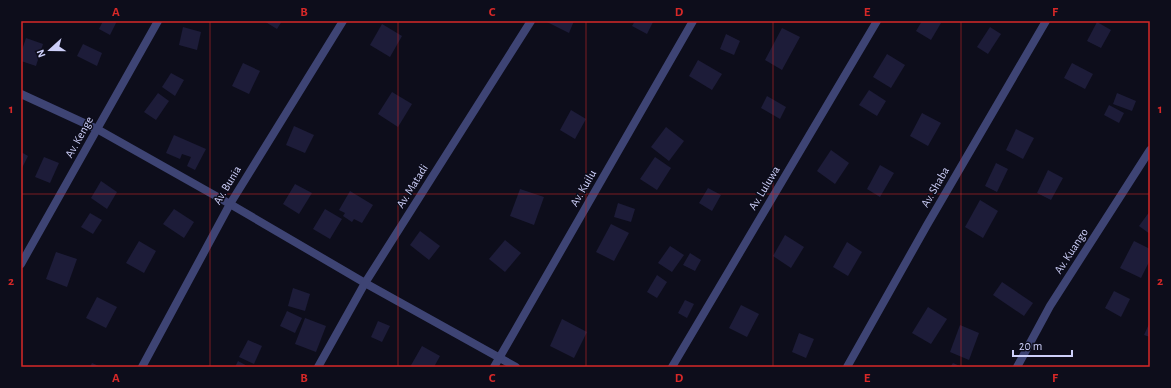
<svg xmlns="http://www.w3.org/2000/svg" width="1171" height="388" font-family="'Alegreya Sans',sans-serif">
	<rect width="100%" height="100%" fill="#0d0d1b"/>
	<g fill="#1d1c39">
		<path d="M103,21H117L110,35L99,29Z"/>
		<path d="M264,21H282L277,29Z"/>
		<path d="M545,21H574L569,33Z"/>
		<path d="M635,21H650L653,22L647,34L632,26Z"/>
		<path d="M922,21H938L941,23L931,40L916,31Z"/>
		<path d="M1097,22L1111,30L1101,48L1087,41Z"/>
		<path d="M382,24L402,36L390,57L370,45Z"/>
		<path d="M183,27L201,32L197,50L179,45Z"/>
		<path d="M990,27L1001,34L988,54L977,47Z"/>
		<path d="M782,28L800,37L782,70L765,60Z"/>
		<path d="M726,34L740,41L734,55L720,49Z"/>
		<path d="M26,38L43,44L36,66L21,61V53Z"/>
		<path d="M83,44L102,53L97,66L77,56Z"/>
		<path d="M887,54L905,65L891,88L873,77Z"/>
		<path d="M698,60L722,74L712,90L689,76Z"/>
		<path d="M243,63L260,71L249,94L232,86Z"/>
		<path d="M1072,63L1093,74L1085,89L1064,78Z"/>
		<path d="M171,73L184,80L175,96L162,87Z"/>
		<path d="M869,90L886,101L877,116L859,105Z"/>
		<path d="M392,92L412,104L398,127L378,114Z"/>
		<path d="M158,93L169,101L156,120L144,112Z"/>
		<path d="M1117,93L1136,101L1132,111L1113,104Z"/>
		<path d="M767,96L786,107L780,119L761,108Z"/>
		<path d="M1109,105L1124,113L1119,123L1104,115Z"/>
		<path d="M571,110L586,119L575,139L560,130Z"/>
		<path d="M922,113L941,123L928,146L910,136Z"/>
		<path d="M294,126L314,135L305,153L286,145Z"/>
		<path d="M666,127L684,141L669,161L651,147Z"/>
		<path d="M1016,129L1034,138L1023,159L1006,150Z"/>
		<path d="M174,135L206,149L195,170L187,166L191,157L182,154L180,159L166,153Z"/>
		<path d="M831,150L849,163L835,184L817,171Z"/>
		<path d="M21,152L28,156L21,170Z"/>
		<path d="M44,157L59,163L50,183L35,177Z"/>
		<path d="M655,157L671,168L657,190L640,179Z"/>
		<path d="M996,163L1008,169L997,192L985,186Z"/>
		<path d="M880,165L894,173L880,197L867,189Z"/>
		<path d="M1048,170L1063,178L1051,200L1037,193Z"/>
		<path d="M101,181L117,192L107,209L91,198Z"/>
		<path d="M295,184L312,193L299,214L283,204Z"/>
		<path d="M708,188L721,195L712,211L699,203Z"/>
		<path d="M520,189L544,197L534,225L510,216Z"/>
		<path d="M350,191L373,205L362,223L354,219L352,222L343,216L345,213L339,210Z"/>
		<path d="M980,200L998,211L983,238L965,227Z"/>
		<path d="M618,203L635,209L631,222L614,217Z"/>
		<path d="M174,209L194,222L184,238L163,224Z"/>
		<path d="M325,209L342,219L330,239L313,229Z"/>
		<path d="M1150,211V234L1139,226Z"/>
		<path d="M90,213L102,220L93,234L81,227Z"/>
		<path d="M611,224L629,233L614,261L596,252Z"/>
		<path d="M420,231L440,246L429,260L410,245Z"/>
		<path d="M785,235L804,247L791,268L773,256Z"/>
		<path d="M505,240L521,253L505,272L489,259Z"/>
		<path d="M139,241L156,251L144,273L126,263Z"/>
		<path d="M1134,241L1150,249V260L1141,278L1120,268Z"/>
		<path d="M847,242L862,252L848,276L833,267Z"/>
		<path d="M670,246L684,255L672,272L658,263Z"/>
		<path d="M56,252L77,259L67,287L46,279Z"/>
		<path d="M690,253L701,260L695,271L683,265Z"/>
		<path d="M657,275L667,282L657,298L647,292Z"/>
		<path d="M1002,282L1033,303L1024,316L993,295Z"/>
		<path d="M293,288L310,294L305,311L288,306Z"/>
		<path d="M1114,291L1130,299L1121,317L1105,308Z"/>
		<path d="M97,297L117,307L106,328L86,318Z"/>
		<path d="M685,300L694,304L687,318L678,313Z"/>
		<path d="M741,305L759,314L747,337L729,328Z"/>
		<path d="M928,307L947,319L931,344L912,333Z"/>
		<path d="M287,311L302,318L295,333L280,326Z"/>
		<path d="M305,318L326,326L316,352L295,344Z"/>
		<path d="M562,319L587,332L574,358L550,346Z"/>
		<path d="M378,321L390,326L382,342L371,337Z"/>
		<path d="M1150,322V337L1144,335Z"/>
		<path d="M960,325L979,333L969,360L950,352Z"/>
		<path d="M799,333L814,339L806,358L792,352Z"/>
		<path d="M248,340L262,346L254,364L239,357Z"/>
		<path d="M422,346L440,356L434,367H410Z"/>
		<path d="M238,361L249,367H235Z"/>
		<path d="M92,363L101,367H90Z"/>
		<path d="M953,363L962,367H950Z"/>
	</g>
	<g fill="none" stroke-linecap="round" stroke-linejoin="round">
		<g stroke="#3e4474" stroke-width="8">
			<path d="M21,94L97,129L230,204L365,283L516,367"/>
			<path d="M21,264L158,21"/>
			<path d="M142,367L230,204L343,21"/>
			<path d="M318,367L365,283L531,21"/>
			<path d="M494,367L693,21"/>
			<path d="M672,367L877,21"/>
			<path d="M847,367L927,225L1046,21"/>
			<path d="M1017,367L1050,306L1150,150"/>
		</g>
	</g>
	<path fill="none" stroke="#d62828" stroke-width="1" stroke-opacity="0.55" d="M210,21V367M398,21V367M586,21V367M773,21V367M961,21V367M21,194H1150"/>
	<g text-anchor="middle" dominant-baseline="central" stroke-width="3" stroke-linejoin="round" paint-order="stroke">
		<g font-size="12" fill="#cdcff9" stroke="#0d0d1b">
			<text transform="translate(79 137) rotate(-61)">Av. Kenge</text>
			<text transform="translate(227 185) rotate(-59)">Av. Bunia</text>
			<text transform="translate(412 186) rotate(-58)">Av. Matadi</text>
			<text transform="translate(935 187) rotate(-60)">Av. Shaba</text>
			<text transform="translate(583 188) rotate(-60)">Av. Kuilu</text>
			<text transform="translate(764 188) rotate(-59)">Av. Luluwa</text>
			<text transform="translate(1071 251) rotate(-57)">Av. Kuango</text>
		</g>
	</g>
	<rect width="1171" height="388" fill="none" stroke="#0d0d1b" stroke-width="44"/>
	<g transform="translate(50 50) rotate(249)" stroke="#0d0d1b" stroke-width="3" paint-order="stroke">
	<path d="M0-3L7 15L0 10L-7 15Z" fill="#cdcff9"/>
	<text y="-6" font-size="11" font-weight="bold" text-anchor="middle" fill="#cdcff9">N</text>
	</g>
	<path d="M1013 350v6h59v-6" fill="none" stroke="#cdcff9" stroke-width="2"/>
	<text x="1019" y="350" font-size="12" fill="#cdcff9" stroke="#0d0d1b" stroke-width="3" paint-order="stroke">20 m</text>
	<rect x="22" y="22" width="1127" height="344" fill="none" stroke="#d62828" stroke-width="1.5"/>
	<g font-size="13" text-anchor="middle" font-weight="bold" fill="#d62828">
		<text x="116" y="16">A</text>
		<text x="304" y="16">B</text>
		<text x="492" y="16">C</text>
		<text x="679" y="16">D</text>
		<text x="867" y="16">E</text>
		<text x="1055" y="16">F</text>
		<text x="11" y="113">1</text>
		<text x="1160" y="113">1</text>
		<text x="11" y="285">2</text>
		<text x="1160" y="285">2</text>
		<text x="116" y="382">A</text>
		<text x="304" y="382">B</text>
		<text x="492" y="382">C</text>
		<text x="679" y="382">D</text>
		<text x="867" y="382">E</text>
		<text x="1055" y="382">F</text>
	</g>
</svg>
